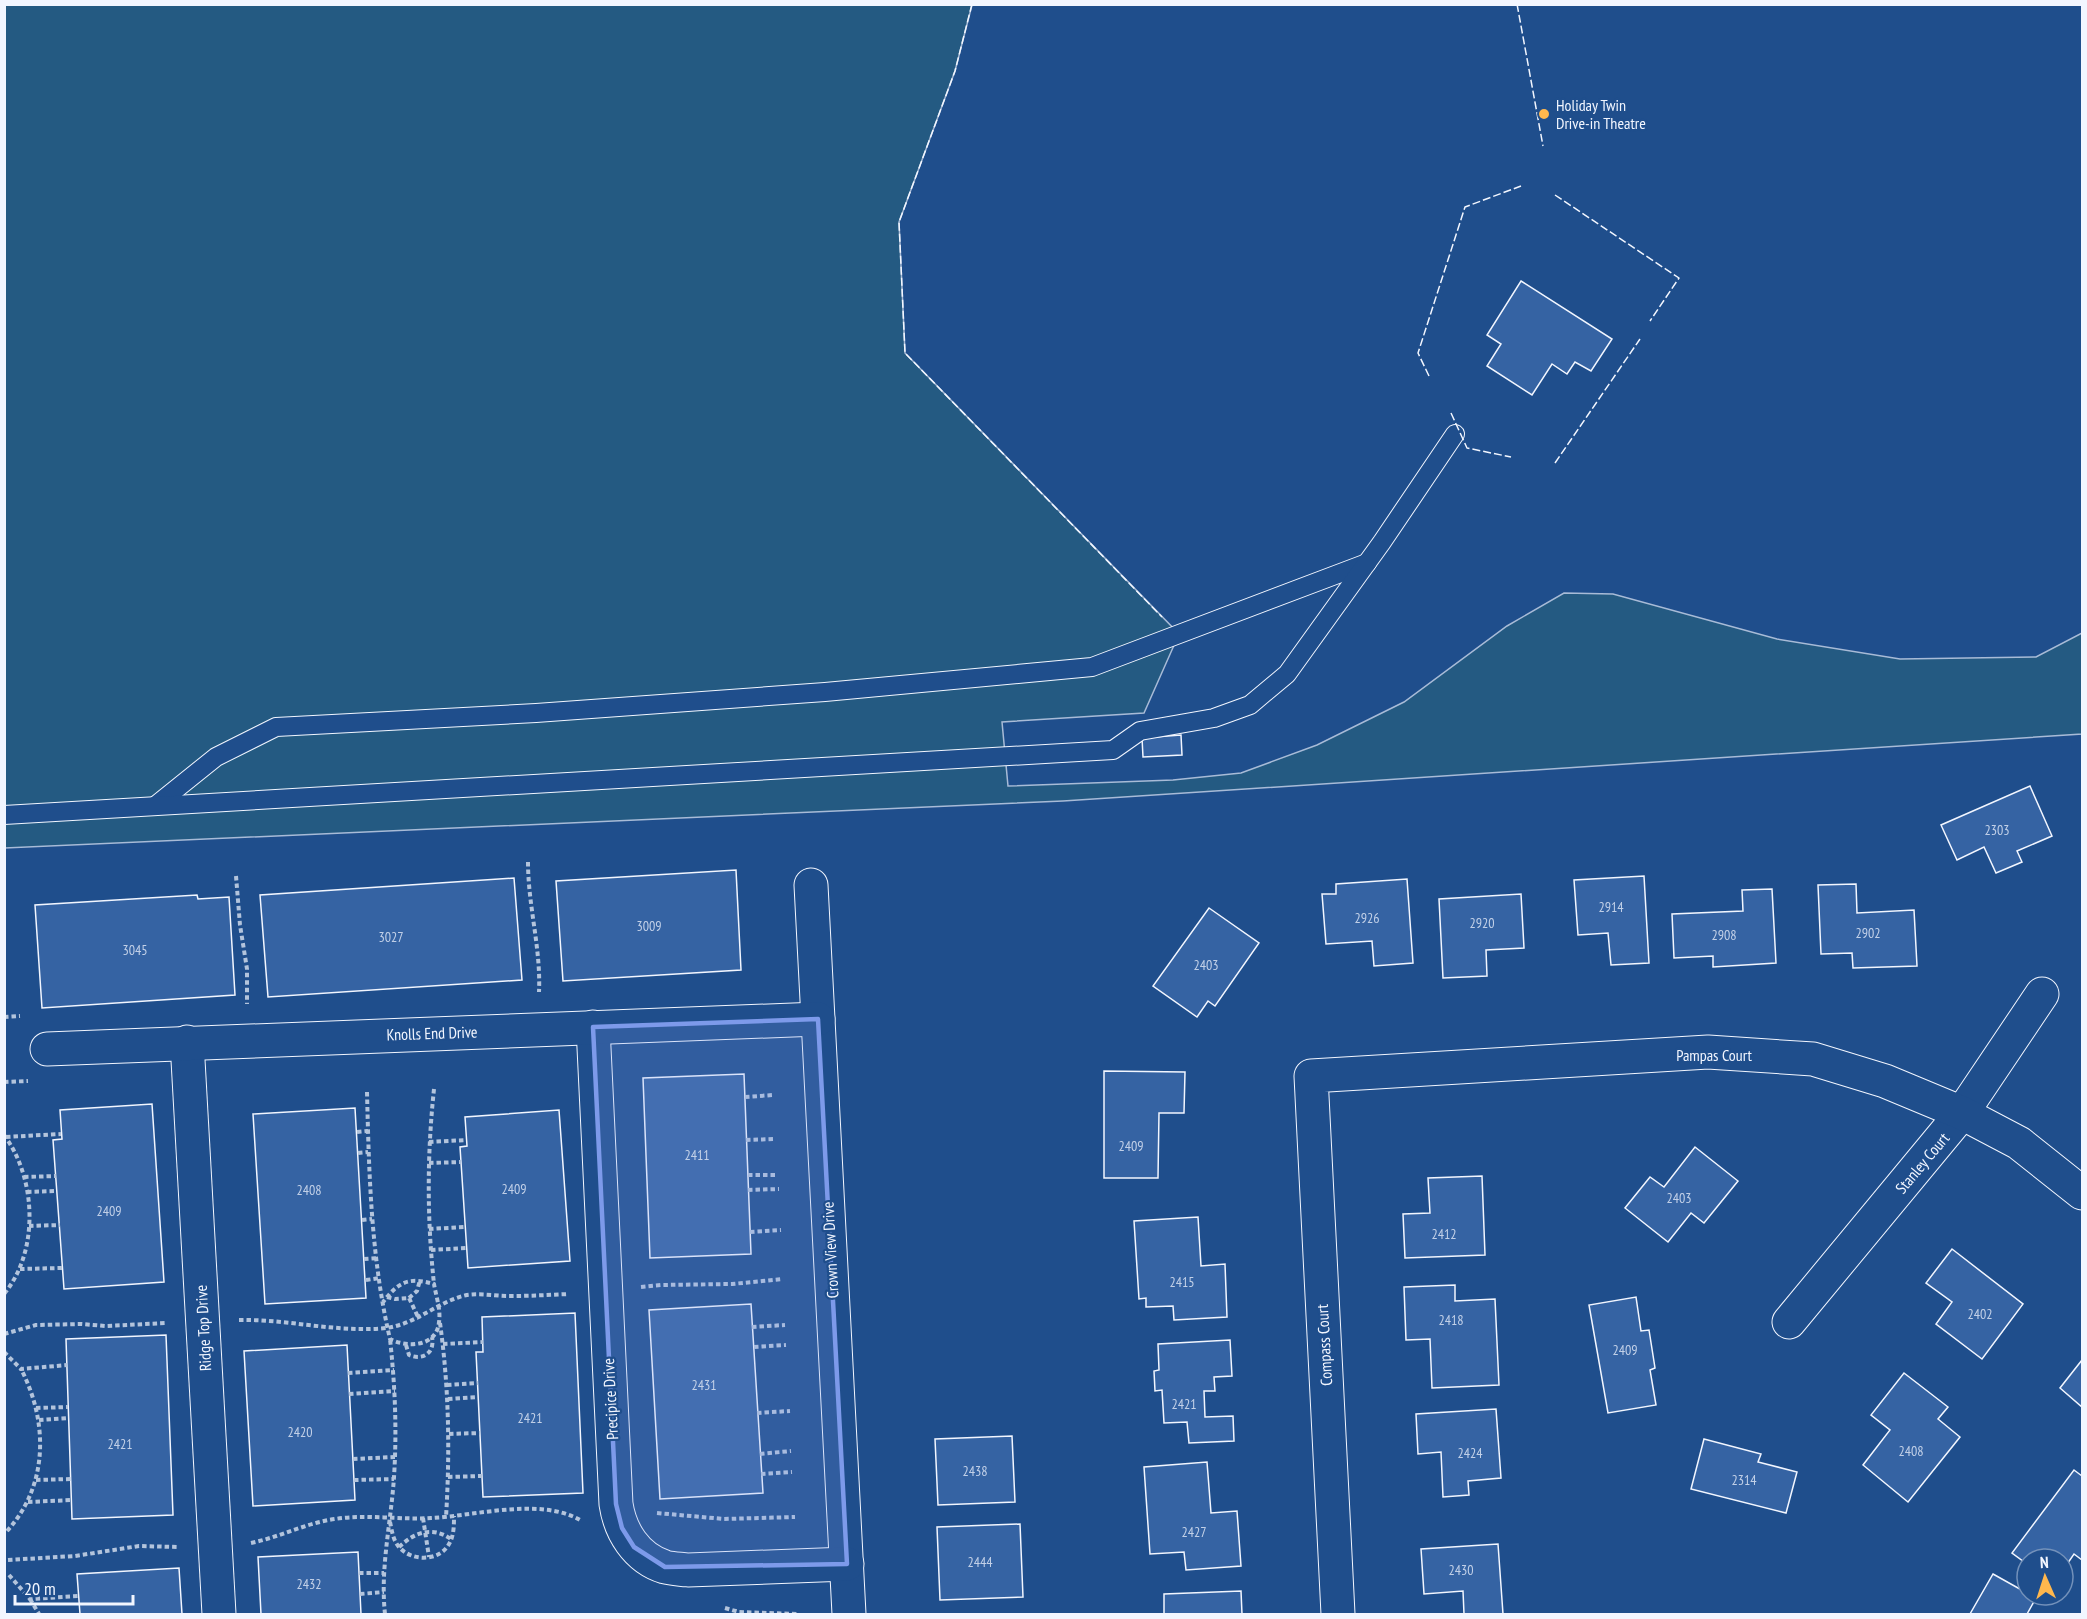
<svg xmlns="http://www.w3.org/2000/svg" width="2087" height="1619" font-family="'PT Sans Narrow',sans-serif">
	<rect width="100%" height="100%" fill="#1f4e8c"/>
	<path fill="#245a82" stroke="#a8bbd7" stroke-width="1.5" d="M4,5H972L955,71L899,222L905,353L1179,634L1144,713L1002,722L1008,786L1173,780L1241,773L1317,745L1404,702L1507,626L1564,593L1613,594L1777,639L1900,659L2036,657L2082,633V734L1063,801L5,848Z"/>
	<g fill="#3563a3" stroke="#f2f6ff" stroke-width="1.5">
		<path d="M1521,281L1612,339L1591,371L1575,362L1567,374L1552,364L1532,395L1487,366L1501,344L1487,335Z"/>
		<path d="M1181,735L1182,755L1143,757L1142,738Z"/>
		<path d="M2030,786L2052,836L2017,851L2022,862L1996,873L1984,847L1957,860L1941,825Z"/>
		<path d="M736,870L741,970L563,981L556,881Z"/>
		<path d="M1644,876L1649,963L1611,965L1608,933L1578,935L1574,880Z"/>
		<path d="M514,878L522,980L268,997L260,895Z"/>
		<path d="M1407,879L1413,963L1374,966L1372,941L1326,944L1322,894H1336V884Z"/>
		<path d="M1856,884L1857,913L1914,910L1917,966L1853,968L1852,953L1821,954L1818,885Z"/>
		<path d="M1772,889L1776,963L1713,967V956L1674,958L1672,914L1743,911L1742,890Z"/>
		<path d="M1521,894L1524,948L1486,950L1487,976L1443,978L1439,899Z"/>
		<path d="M197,895L198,899L229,897L235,995L42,1008L35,905Z"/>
		<path d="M1209,908L1259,943L1215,1006L1208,1001L1197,1017L1153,986Z"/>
		<path d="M1104,1071L1185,1072L1184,1113H1159L1158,1178H1104Z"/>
		<path d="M744,1074L751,1254L650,1258L643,1078Z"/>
		<path d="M152,1104L164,1282L64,1289L53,1140L62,1139L60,1110Z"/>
		<path d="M355,1108L366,1298L265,1304L253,1114Z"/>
		<path d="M559,1110L570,1261L468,1268L460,1147L467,1146L465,1117Z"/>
		<path d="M1695,1147L1738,1181L1704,1223L1691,1213L1668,1242L1625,1208L1650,1177L1664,1187Z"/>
		<path d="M1482,1176L1485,1255L1405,1258L1403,1214L1430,1213L1428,1178Z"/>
		<path d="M1198,1217L1201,1266L1225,1264L1227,1317L1174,1320L1173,1306L1146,1307V1298L1139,1299L1134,1221Z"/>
		<path d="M1952,1249L2023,1304L1982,1359L1936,1324L1952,1302L1926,1283Z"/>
		<path d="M1455,1285V1301L1495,1299L1499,1385L1432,1388L1430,1339L1406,1340L1404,1287Z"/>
		<path d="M1636,1297L1641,1331L1649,1330L1655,1368L1650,1370L1656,1405L1608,1413L1589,1305Z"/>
		<path d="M751,1304L763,1493L660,1499L649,1310Z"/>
		<path d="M575,1313L583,1493L483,1497L476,1352H483L482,1317Z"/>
		<path d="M166,1335L173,1515L72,1519L66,1339Z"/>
		<path d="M1230,1340L1232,1376L1214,1377L1215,1391H1204L1205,1417L1233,1416L1234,1441L1189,1443L1187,1422L1164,1423L1162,1390L1155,1391L1154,1371L1159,1370L1158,1344Z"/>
		<path d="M347,1345L355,1500L253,1506L244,1351Z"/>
		<path d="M2082,1360V1407L2060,1388Z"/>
		<path d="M1904,1373L1948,1407L1938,1419L1960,1437L1908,1502L1863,1465L1890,1430L1871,1415Z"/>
		<path d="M1496,1409L1501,1478L1468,1481L1469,1495L1443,1497L1441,1452L1418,1454L1416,1414Z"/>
		<path d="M1012,1436L1015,1502L938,1505L935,1439Z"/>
		<path d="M1704,1439L1761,1454L1758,1462L1797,1472L1786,1513L1691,1489Z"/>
		<path d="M1207,1462L1211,1513L1237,1511L1241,1566L1186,1570L1184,1552L1150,1554L1144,1467Z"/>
		<path d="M2074,1470L2082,1476V1560L2074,1554L2063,1570V1559H2027V1564L2012,1553Z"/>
		<path d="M1020,1524L1023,1597L940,1600L937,1527Z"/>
		<path d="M1498,1544L1503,1614H1464L1463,1591L1424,1594L1421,1549Z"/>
		<path d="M358,1552L361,1614H261L258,1557Z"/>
		<path d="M179,1568L182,1614H80L77,1574Z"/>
		<path d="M1993,1574L2027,1593V1595L2036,1598L2027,1614H1970Z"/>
		<path d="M1241,1591L1242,1614H1164V1594Z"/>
	</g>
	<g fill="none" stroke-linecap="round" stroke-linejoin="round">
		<defs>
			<g id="lane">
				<path d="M155,806L216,757L276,727L536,713L825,692L1092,667L1367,563"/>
				<path d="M4,815L1113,750L1140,731L1214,718L1250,705L1287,674L1382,542L1455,434"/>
			</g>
			<g id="street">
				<path d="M811,885L849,1614"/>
				<path d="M593,1027L616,1504C620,1531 636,1558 665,1567C672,1569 680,1569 688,1570L847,1564"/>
				<path d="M187,1042L219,1614"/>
				<path d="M47,1049L818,1019"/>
				<path d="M1789,1322L1962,1113L2042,994"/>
				<path d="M1338,1614L1311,1076L1708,1052L1813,1059L1885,1081L1962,1113L2019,1143L2082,1193"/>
			</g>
		</defs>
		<use href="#lane" stroke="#f2f6ff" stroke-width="20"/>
		<use href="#street" stroke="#f2f6ff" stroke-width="35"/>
		<g stroke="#b3c4dc" stroke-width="4" stroke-dasharray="4.5 3" stroke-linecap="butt">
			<path d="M528,862C528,906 541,948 539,992"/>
			<path d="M236,876L240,925L247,969V1004"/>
			<path d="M4,1017L20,1016"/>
			<path d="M4,1082L28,1081"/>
			<path d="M434,1089C427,1155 427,1219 434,1284"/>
			<path d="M367,1092C369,1174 371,1258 390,1339C407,1348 437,1347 439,1322C441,1310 436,1296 434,1284C409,1277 399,1281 383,1302"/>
			<path d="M745,1097L773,1095"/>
			<path d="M357,1132L368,1131"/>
			<path d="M4,1135C37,1179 39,1252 4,1294"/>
			<path d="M6,1137L61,1134"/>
			<path d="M746,1140L775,1139"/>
			<path d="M429,1142L466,1140"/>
			<path d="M358,1153L368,1152"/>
			<path d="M429,1163L461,1162"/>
			<path d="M748,1175H778"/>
			<path d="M24,1177L56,1176"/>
			<path d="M748,1190L779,1189"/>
			<path d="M27,1192L57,1191"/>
			<path d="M362,1220L372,1219"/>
			<path d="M29,1226L60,1225"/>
			<path d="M429,1229L465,1227"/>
			<path d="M750,1232L781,1230"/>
			<path d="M431,1250L467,1248"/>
			<path d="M364,1259L378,1258"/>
			<path d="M20,1269L62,1268"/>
			<path d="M366,1280L380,1278"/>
			<path d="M641,1287L661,1285L732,1284L783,1279"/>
			<path d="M387,1297L395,1299L409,1298L419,1319"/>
			<path d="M409,1298L417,1291L420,1280"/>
			<path d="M239,1320C288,1319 337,1333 386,1328C417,1324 438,1301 467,1295C481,1293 495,1296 509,1296C529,1296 549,1295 569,1294"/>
			<path d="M440,1323C449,1388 450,1452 446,1517"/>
			<path d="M752,1327L785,1325"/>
			<path d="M4,1334L36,1325L82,1324L106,1326L167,1323"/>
			<path d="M443,1344L483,1342"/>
			<path d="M406,1345L409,1355C424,1361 435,1352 432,1337"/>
			<path d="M754,1347L786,1345"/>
			<path d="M4,1352L21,1369L67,1365"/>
			<path d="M348,1373L394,1370"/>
			<path d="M447,1385L478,1383"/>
			<path d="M349,1394L395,1391"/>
			<path d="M448,1399L478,1397"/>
			<path d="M36,1408L68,1407"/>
			<path d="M757,1413L790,1411"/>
			<path d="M39,1420L69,1418"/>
			<path d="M449,1434L480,1433"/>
			<path d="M760,1454L791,1451"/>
			<path d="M353,1459L395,1457"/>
			<path d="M761,1474L792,1472"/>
			<path d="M448,1477L482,1476"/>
			<path d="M36,1480L71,1479"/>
			<path d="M354,1480L394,1479"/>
			<path d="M28,1502L72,1500"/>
			<path d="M657,1513L724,1519L795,1517"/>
			<path d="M423,1518L429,1557"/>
			<path d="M390,1522C392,1531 393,1541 400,1548C413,1562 440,1561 449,1544C454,1536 454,1525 454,1516"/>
			<path d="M7,1531C49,1485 48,1421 21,1369"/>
			<path d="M251,1543C280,1537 306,1523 335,1519C366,1514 400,1520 431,1518C475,1516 540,1497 580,1520"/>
			<path d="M399,1547C415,1532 432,1526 451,1539"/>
			<path d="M8,1560L75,1556L139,1546L178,1547"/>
			<path d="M359,1573H384"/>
			<path d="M9,1575L30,1599L79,1596"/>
			<path d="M360,1594L384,1592"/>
			<path d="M30,1599L39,1614"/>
			<path d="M725,1608L739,1612L799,1614"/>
			<path d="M385,1614C380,1568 391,1523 394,1477C397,1430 395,1385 390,1339"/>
		</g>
		<use href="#lane" stroke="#1f4e8c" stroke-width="18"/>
		<use href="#street" stroke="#1f4e8c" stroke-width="33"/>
		<g stroke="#f2f6ff" stroke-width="1.5" stroke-dasharray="8 3" stroke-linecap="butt">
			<path d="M972,4L955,71L899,222L905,353L1162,617"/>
			<path d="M1517,4L1543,146"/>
			<path d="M1555,195L1679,278L1650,321"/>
			<path d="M1429,376L1418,353L1465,207L1521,186"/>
			<path d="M1451,413L1467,448L1511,457"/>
			<path d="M1555,463L1640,339"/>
		</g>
	</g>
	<path fill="#7d9aea" fill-opacity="0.2" stroke="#7d9aea" stroke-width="4.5" stroke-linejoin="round" d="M818,1019L847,1564L665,1567L634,1547L622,1528L616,1504L593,1027Z"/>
	<circle fill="#ffb74d" stroke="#1f4e8c" stroke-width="2" cx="1544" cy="114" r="6"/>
	<g text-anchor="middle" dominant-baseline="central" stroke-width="4.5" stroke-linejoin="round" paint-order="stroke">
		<g font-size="14" fill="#c3d1e8">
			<text x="1997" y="830">2303</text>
			<text x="1611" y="907">2914</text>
			<text x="1367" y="918">2926</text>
			<text x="1482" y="923">2920</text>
			<text x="649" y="926">3009</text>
			<text x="1868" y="933">2902</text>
			<text x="1724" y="935">2908</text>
			<text x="391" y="937">3027</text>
			<text x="135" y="950">3045</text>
			<text x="1206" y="965">2403</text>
			<text x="1131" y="1146">2409</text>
			<text x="697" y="1155">2411</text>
			<text x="514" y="1189">2409</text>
			<text x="309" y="1190">2408</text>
			<text x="1679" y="1198">2403</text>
			<text x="109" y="1211">2409</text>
			<text x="1444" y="1234">2412</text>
			<text x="1182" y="1282">2415</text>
			<text x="1980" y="1314">2402</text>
			<text x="1451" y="1320">2418</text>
			<text x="1625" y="1350">2409</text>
			<text x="704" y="1385">2431</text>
			<text x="1184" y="1404">2421</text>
			<text x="530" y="1418">2421</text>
			<text x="300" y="1432">2420</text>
			<text x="120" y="1444">2421</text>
			<text x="1911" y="1451">2408</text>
			<text x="1470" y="1453">2424</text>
			<text x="975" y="1471">2438</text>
			<text x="1744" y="1480">2314</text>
			<text x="1194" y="1532">2427</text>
			<text x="980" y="1562">2444</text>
			<text x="1461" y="1570">2430</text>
			<text x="309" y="1584">2432</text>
		</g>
		<g font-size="16" fill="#f2f6ff" stroke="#1f4e8c" text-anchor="start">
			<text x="1556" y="105">Holiday Twin<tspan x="1556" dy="18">Drive-in Theatre</tspan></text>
		</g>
		<g font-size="16" fill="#f2f6ff" stroke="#1f4e8c">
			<text transform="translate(432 1033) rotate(-2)">Knolls End Drive</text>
			<text x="1714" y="1055">Pampas Court</text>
			<text transform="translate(1922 1163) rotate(-50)">Stanley Court</text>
			<text transform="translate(830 1250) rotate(-93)">Crown View Drive</text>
			<text transform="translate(203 1328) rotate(-93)">Ridge Top Drive</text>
			<text transform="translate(1324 1345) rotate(-93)">Compass Court</text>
			<text transform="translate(610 1399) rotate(-93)">Precipice Drive</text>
		</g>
	</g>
	<rect width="2087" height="1619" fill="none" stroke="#f2f6ff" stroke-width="12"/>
	<g transform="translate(2045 1577) rotate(357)"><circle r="28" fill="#1f4e8c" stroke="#7391ba" stroke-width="1.5"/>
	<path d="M0-4.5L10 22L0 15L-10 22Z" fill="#ffb74d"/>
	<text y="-9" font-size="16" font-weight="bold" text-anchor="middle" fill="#f2f6ff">N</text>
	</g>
	<path d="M15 1595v9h118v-9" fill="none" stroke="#f2f6ff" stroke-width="3"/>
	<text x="24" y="1595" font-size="18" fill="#f2f6ff" stroke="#1f4e8c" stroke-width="4.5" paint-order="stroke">20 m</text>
</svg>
